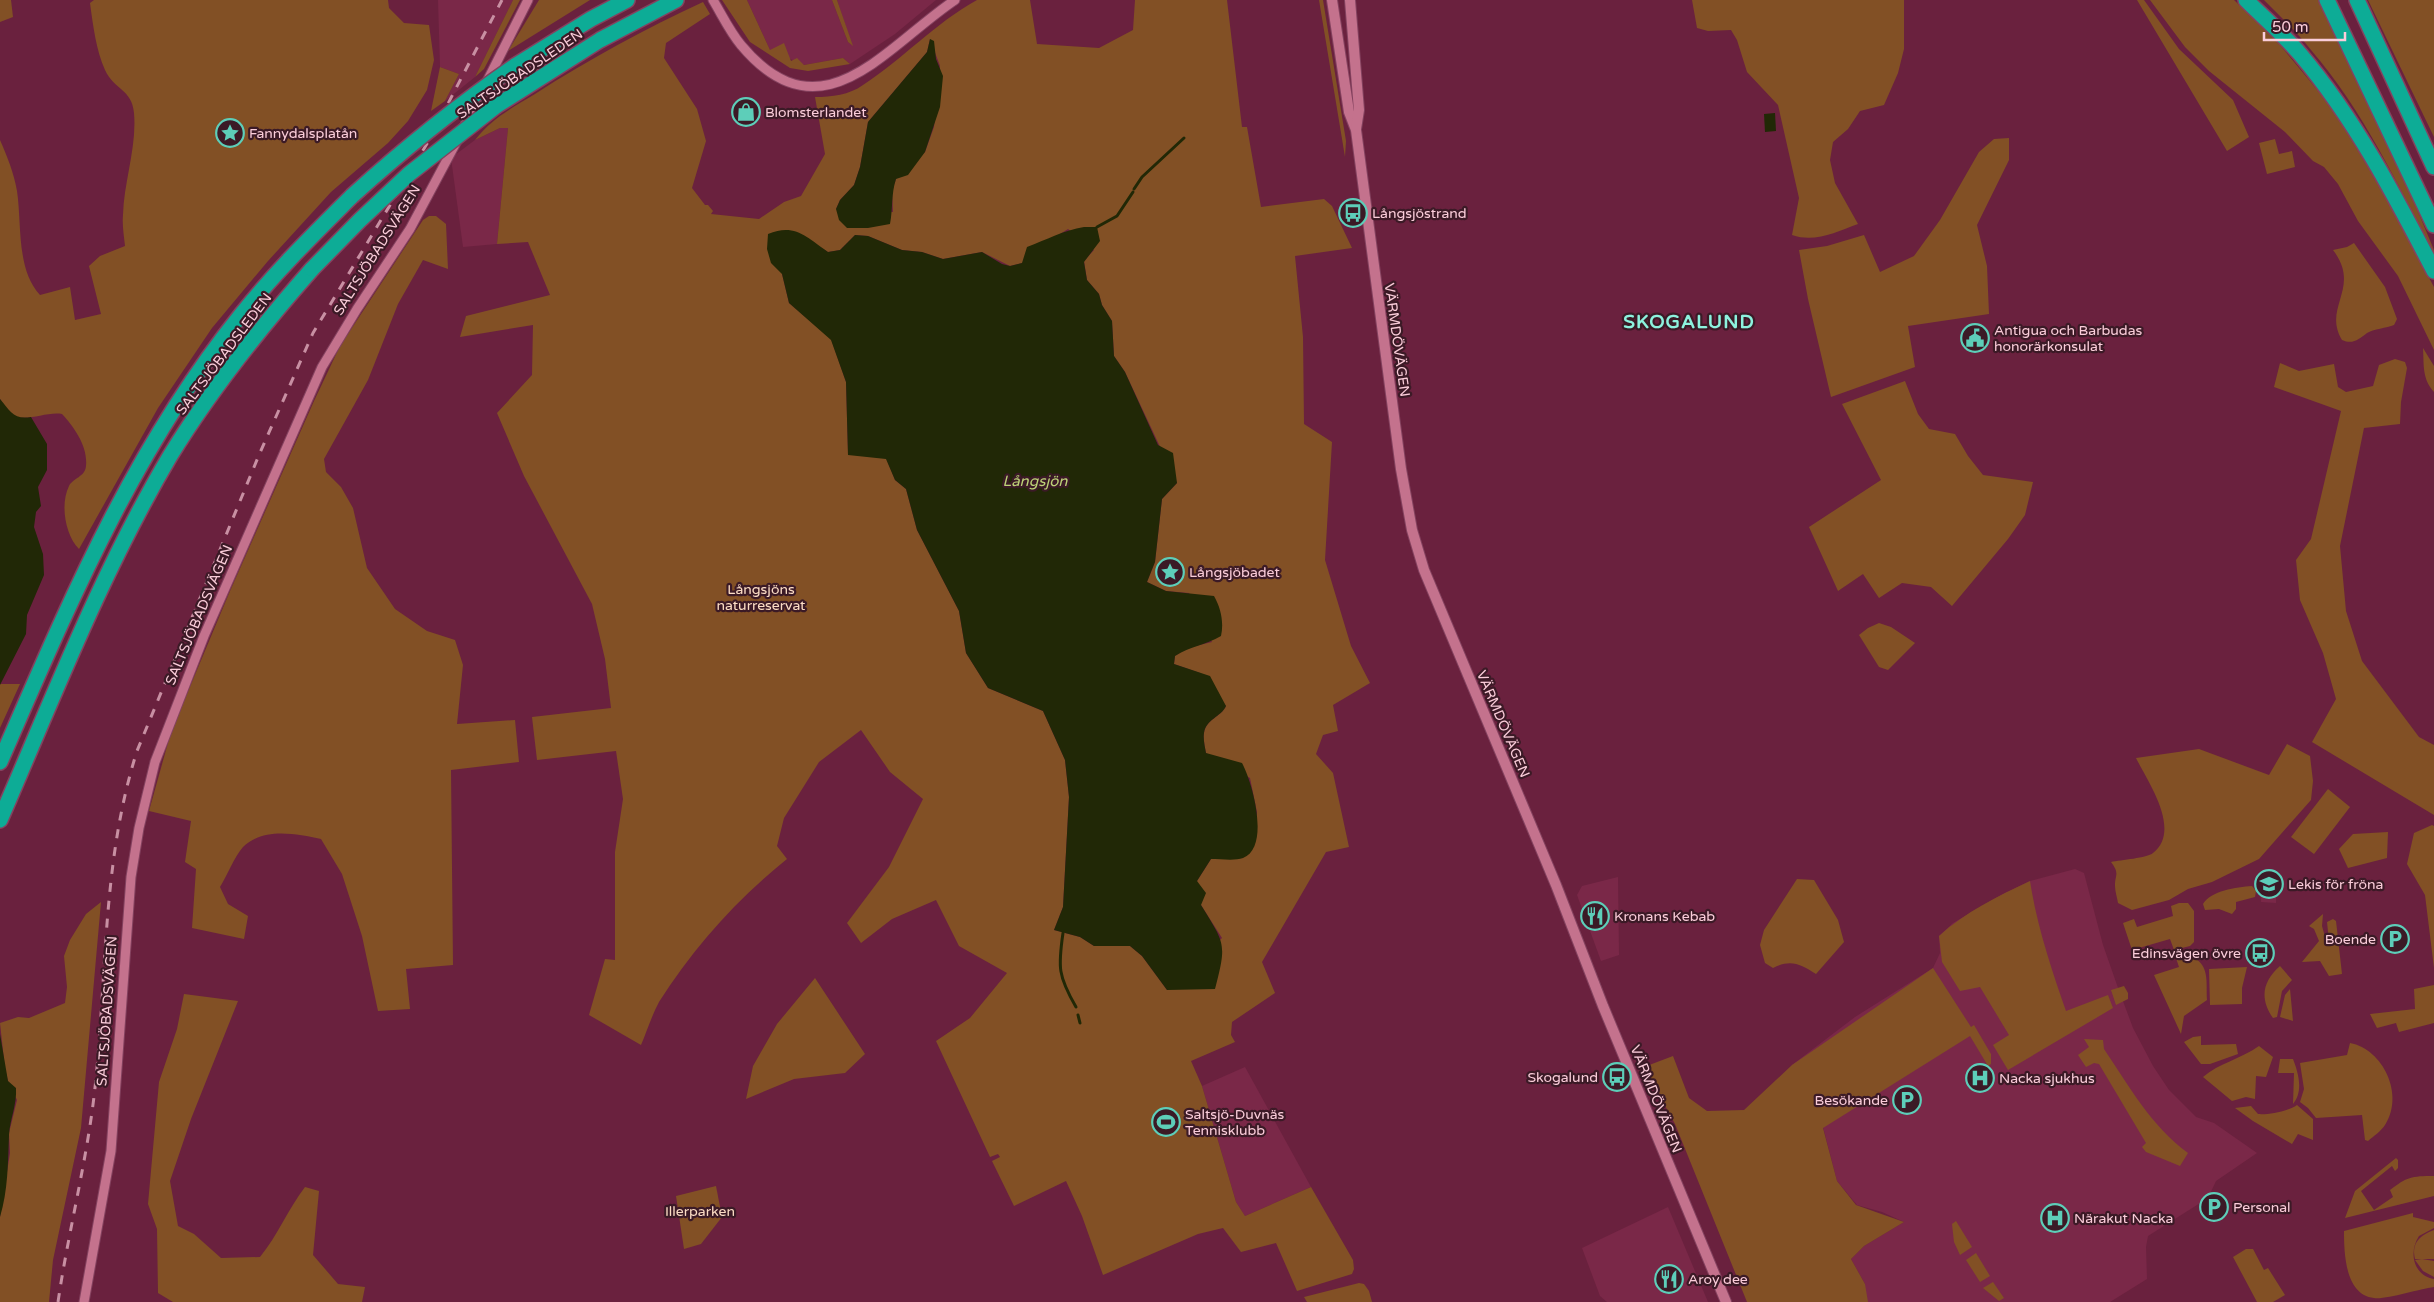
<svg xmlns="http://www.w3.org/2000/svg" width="2434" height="1302" font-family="'Varela Round',sans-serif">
	<rect width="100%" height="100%" fill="#6a213e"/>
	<g fill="#7a2848">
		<path d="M438,0H513L475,77L445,101L459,74L440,67Z"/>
		<path d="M747,0H832L848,42L852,45L837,0H936L895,34L850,64L843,58L804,65L770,50Z"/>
		<path d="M500,128H508L497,244L463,247L451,158L475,140Z"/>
		<path d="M2075,869L2084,873L2103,945L2117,985L2133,1028L2153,1066L2169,1090L2196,1117L2214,1123L2257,1153L2216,1181L2208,1198L2148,1236L2146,1247L2147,1279L2110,1302H1857L1865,1284L1851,1259L1864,1246L1904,1222L1882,1212L1857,1205L1837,1181L1823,1127L1792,1065L1855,1017L1933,968L1940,953L1939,936L1953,923L2001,895L2030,881Z"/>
		<path d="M2262,872H2276V903L2261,902Z"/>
		<path d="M1618,877L1619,955L1601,961L1577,895L1582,886Z"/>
		<path d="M1245,1067L1311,1187L1245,1216L1236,1202L1202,1086Z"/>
		<path d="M1668,1207L1708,1302H1607L1600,1296L1582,1248Z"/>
	</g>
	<g fill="#825025" fill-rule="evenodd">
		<path d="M0,0H11L13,17L0,22Z"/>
		<path d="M94,0H388L389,8L404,23L429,25L434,60L427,90L408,121L388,143L331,192L268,261L212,328L158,408L79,549C65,535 60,504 69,486C73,478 85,477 86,466C88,446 74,427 62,414C47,411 25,423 12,415C7,412 4,404 0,399V140C7,156 14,173 17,191C22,224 16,269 40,295L70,287L75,320L101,314L89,266L100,256L125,246C124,236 122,225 123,215C124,181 137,147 134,113C132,89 114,90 105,70C96,50 93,25 90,3Z"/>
		<path d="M513,0H520L484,69L475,77Z"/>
		<path d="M539,0H590L508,51Z"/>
		<path d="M722,0H747L770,50L784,43L791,61L797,58L804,65L843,58L850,64L808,71L790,68L750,42Z"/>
		<path d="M832,0H837L853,46L848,42Z"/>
		<path d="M977,0H1030L1037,44L1099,48L1133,30L1135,0H1227L1242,127H1247L1261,207L1324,199L1332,206L1352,248L1295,256L1303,337L1304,424L1332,442L1325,560L1351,646L1370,683L1333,705L1338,731L1323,735L1316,754L1333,773L1349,847L1326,852L1262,962L1275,993L1232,1022L1231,1035L1235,1042L1191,1061L1202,1086L1236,1202L1245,1216L1311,1187L1353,1260L1354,1269L1352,1274L1297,1291L1276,1243L1241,1252L1223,1228L1198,1234L1103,1275L1082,1216L1066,1181L1014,1206L992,1161L1000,1157L998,1154L990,1157L936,1041L970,1018L1007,973L959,946L936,900L892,919L861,943L847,923L889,867L923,799L890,772L861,730L819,762L784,818L777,846L787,859C737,899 693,948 659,1002C652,1015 647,1031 641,1045L589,1015L605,959L615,960V852L623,799L616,751L537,760L532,717L611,708L605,659L592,604L524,476L497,413L532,375L533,325L460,337L466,316L550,295L528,242L497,244L508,128H500L475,140C492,118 512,108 535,94C589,59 645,29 703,2L710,14L666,43L664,58L697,109L706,141L692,188L705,205H708L713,211L711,214L759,219L784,202L801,196L825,154L815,97C832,97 849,95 863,85C903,59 935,23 977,0ZM930,39L940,66L934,127L925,152L896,179L892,191L893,212L836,209L840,200L854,185L860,167L868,122L927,52ZM1068,229L1094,250L1084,261L1087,280L1099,294L1102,305L1112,321L1114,356L1125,372L1177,483L1162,499L1155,562L1147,582L1166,591L1189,593L1212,642L1187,648L1175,656L1174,664L1200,673L1226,706C1221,717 1206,719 1204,733C1203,739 1205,747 1206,753L1250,778L1257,812L1256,837L1243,858L1211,859L1197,881L1201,905L1222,938L1167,990L1142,956L1130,946H1094L1080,937L1054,930L1063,907L1069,797L1065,760L1043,711L988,688L966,653L959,611L917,530L906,489L895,480L886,458L848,454L846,382L831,339L789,303L782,274L820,247L828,252L840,250L855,235L868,236L902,250L922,252L943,259L982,252L1010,266L1022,263L1052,239Z"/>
		<path d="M1319,0H1323L1346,141L1345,157Z"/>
		<path d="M1692,0H1904V49L1898,73L1884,105L1860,111L1848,129L1833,142L1830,160L1835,183L1858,224C1836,232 1815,243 1792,235L1799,198L1778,105L1747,72L1737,40L1731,30L1708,31L1697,28Z"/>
		<path d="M2137,0H2144L2179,49L2233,100L2249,137L2227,151Z"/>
		<path d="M2150,0H2234L2275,39L2320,93L2343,125L2389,203L2434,287V350L2398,276L2358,221L2338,184L2324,167L2313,161L2285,132L2209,71L2185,47Z"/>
		<path d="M2264,0H2318L2412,197L2434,250V255C2398,185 2363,110 2311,50C2297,32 2280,16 2264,0Z"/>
		<path d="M2368,0H2434V137Z"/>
		<path d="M440,67L459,74L445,101L431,111Z"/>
		<path d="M2009,138V160L1977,225L1987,266L1989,314L1908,326L1915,367L1831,397L1808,299L1799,250L1827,246L1864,235L1880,272L1914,256L1940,220L1979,152L1994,139Z"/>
		<path d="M2275,139L2279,154L2292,151L2295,167L2267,174L2259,143Z"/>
		<path d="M429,216H436L446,224L448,269L423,260L398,304L368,380L324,459L326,472L341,487L353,508L367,568L395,609L427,631L455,640L463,665L457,724L515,720L519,762L451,770L453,965L406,969L410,1009L378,1011L362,936L342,874L321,839C296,834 264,827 243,847C234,857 227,876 220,887L228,904L248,916L244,939L192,928L196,869L185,862L191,821L149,811L171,732L230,591L314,401L340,346L423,220Z"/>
		<path d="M2354,243L2385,287L2397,319L2394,325C2387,328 2373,329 2367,333C2359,339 2353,345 2342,340C2322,307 2362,288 2333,250L2347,247Z"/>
		<path d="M2423,348L2434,366V392C2422,379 2424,365 2423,348Z"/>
		<path d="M2395,359L2405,362L2407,368L2401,402L2400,424L2364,428L2340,546L2346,611L2362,661L2419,737L2434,745V815L2312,742L2336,699L2323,653L2300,600L2296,560L2311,539L2341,411L2274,387L2280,363L2299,371L2334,364L2338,387L2346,392L2373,386L2379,365Z"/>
		<path d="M1905,381L1918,414L1929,429L1955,434L1968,456L1983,475L2033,482L2025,515L2008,539L1952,606L1931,587L1902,583L1879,598L1863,574L1838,591L1809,527L1881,480L1842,404Z"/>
		<path d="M1879,623L1891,627L1915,643L1888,670L1879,667L1859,635L1868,628Z"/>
		<path d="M0,684H20L0,728Z"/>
		<path d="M2287,744L2310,756L2313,781L2311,800L2259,859L2212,882L2188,889L2169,900L2132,910L2118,903C2117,897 2115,891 2115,886C2115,874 2120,874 2111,862C2121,860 2147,858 2153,853C2182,830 2148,782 2136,758L2199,749L2269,775Z"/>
		<path d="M2328,789L2350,807L2314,854L2291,837Z"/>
		<path d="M2432,825L2434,826V968L2425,895L2407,864L2414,833Z"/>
		<path d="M2388,832L2387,858L2348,868L2339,849L2353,834Z"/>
		<path d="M1797,879L1814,880L1838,920L1844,942L1816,974C1800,964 1791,959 1773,968L1765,963L1760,945L1764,930Z"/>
		<path d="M2030,881C2037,926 2051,968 2066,1011L2108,995L2113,1008L2008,1070L1993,1045L2009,1035L1980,987L1960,991L1942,962L1939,936C1965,912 1998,896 2030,881Z"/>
		<path d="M2252,886L2256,891L2255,897L2236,902V909L2232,914L2219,909L2205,910L2203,904C2211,891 2236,887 2252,886Z"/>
		<path d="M101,902L81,1128L53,1260L49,1302H0V1217L10,1153L9,1133L17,1100L8,1081L5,1069L0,1023L18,1017L29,1018L65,1003L67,987L64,956L70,940L86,914Z"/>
		<path d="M2179,903H2188L2194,911V942L2190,946L2174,950L2170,939L2139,948L2140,952L2133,953L2123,923L2134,919L2137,927L2173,916L2171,906Z"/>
		<path d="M2323,914L2322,926L2327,944L2329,941L2327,922L2333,919L2336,921L2342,974L2329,976L2320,961L2302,962L2319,941L2314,929L2309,926Z"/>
		<path d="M2191,956C2210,965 2206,981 2207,1000L2184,1016L2181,1034L2154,975L2179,967L2176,958Z"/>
		<path d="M2280,966L2292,980L2282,991L2277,1017L2273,1018C2259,998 2263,981 2280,966Z"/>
		<path d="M2247,967L2242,988V1004L2210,1005L2209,969Z"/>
		<path d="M1933,968L1971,1027L1974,1025L1991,1054V1064L1988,1066L1970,1036L1823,1128L1837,1181L1856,1205L1904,1222L1864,1246L1851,1259L1865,1284L1868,1302H1747L1675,1124L1644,1067L1673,1056L1689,1098L1707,1111L1744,1110L1792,1065Z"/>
		<path d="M815,978L865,1054L845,1073L794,1079L746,1099L753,1066L777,1024Z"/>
		<path d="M2434,985V1023L2399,1032L2396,1023L2377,1028L2370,1014L2415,1009L2414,989Z"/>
		<path d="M2124,986L2128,993V999L2116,1005L2111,990Z"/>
		<path d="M2290,989L2293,1021L2280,1017L2285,995Z"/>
		<path d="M184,994L238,1001L191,1119L170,1181L178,1226L194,1234L221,1258L260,1257C278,1235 288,1209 305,1187L319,1191L313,1255L338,1284L365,1287L362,1302H173L158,1293L157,1229L148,1204L159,1082L177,1029Z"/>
		<path d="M2201,1036V1045L2236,1044L2238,1054L2210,1064H2201L2184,1042L2193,1037Z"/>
		<path d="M2084,1039L2103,1040L2104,1049C2129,1086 2151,1126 2188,1153L2180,1166L2146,1152L2142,1147L2146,1143L2099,1064L2094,1063L2086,1067L2078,1055L2089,1047Z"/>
		<path d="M2350,1043C2383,1049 2405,1095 2385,1125C2381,1131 2374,1136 2368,1141L2365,1140L2362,1115L2316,1118L2308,1108L2300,1102L2304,1089L2300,1063L2347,1055Z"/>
		<path d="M2259,1046L2273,1057L2266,1077L2256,1076L2255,1099L2246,1097L2232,1101L2203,1077C2219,1063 2241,1059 2259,1046Z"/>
		<path d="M2280,1059H2293C2298,1072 2304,1091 2293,1104L2294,1073H2278Z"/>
		<path d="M2297,1105L2313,1119V1140L2298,1134L2292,1144L2253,1121L2235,1108L2251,1106L2258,1114C2268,1115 2289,1111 2297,1105Z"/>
		<path d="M2396,1158L2398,1160V1168L2395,1171L2392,1166L2361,1191L2374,1210L2393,1197L2390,1190C2407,1177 2411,1176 2434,1176V1196L2345,1218L2355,1191Z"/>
		<path d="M716,1186L722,1217L701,1244L684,1249L676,1196Z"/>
		<path d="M2413,1213V1217L2434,1222V1228L2419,1236C2409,1251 2412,1275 2434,1279V1287C2419,1289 2385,1300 2374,1298C2345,1295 2344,1253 2344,1231Z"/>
		<path d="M1956,1221L1972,1247L1960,1255L1954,1242L1952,1224Z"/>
		<path d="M2434,1230V1259H2415C2411,1243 2420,1235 2434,1230Z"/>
		<path d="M2246,1249H2253L2264,1270L2268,1268L2285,1295L2273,1302H2257L2233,1257Z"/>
		<path d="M1976,1253L1990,1276L1980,1282L1966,1260Z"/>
		<path d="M2422,1259L2434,1261V1277L2423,1271L2415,1260Z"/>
		<path d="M1993,1282L2004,1298L1999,1301L1983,1288Z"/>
		<path d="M1359,1283L1364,1284L1369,1291L1372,1302H1307L1304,1297Z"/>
	</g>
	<g fill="#212806">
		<path d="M930,39L934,41L936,59L943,76L940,107L925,152L908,175L896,179C891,194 893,209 890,224L868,228H847L839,220L836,209L840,200L854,185L860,167L868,122L927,52Z"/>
		<path d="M1775,113L1776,131L1765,132L1764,114Z"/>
		<path d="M1084,227H1097L1100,241L1084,262L1087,280L1099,294L1102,305L1112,321L1114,356L1125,372L1158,445L1173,453L1177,483L1162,499L1155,562L1147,582L1166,591L1214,596C1221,608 1224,623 1221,636C1206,645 1190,646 1175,656L1174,664L1210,676L1226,706C1221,717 1206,719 1204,733C1203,739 1205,747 1206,753L1242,763C1252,781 1271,847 1243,858C1235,861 1221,859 1211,859L1197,881L1206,893L1201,905C1225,944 1227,943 1215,989L1167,990L1142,956L1130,946H1094L1080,937L1054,930L1063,907L1069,797L1065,760L1043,711L988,688L966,653L959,611L917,530L906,489L895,480L886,459L848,455L846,382L831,340L789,303L782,274L771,263L767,249L768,234C795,223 806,237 828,252L840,250L855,235L868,236L902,250L922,252L943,259L982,252L1002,264L1010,266L1022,263L1027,247C1046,240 1064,230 1084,227Z"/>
		<path d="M0,399C10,411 14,420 31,417L47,444V470L38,487L41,506L36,512L34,527L43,554L44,575L27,615L26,634L0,685Z"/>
		<path d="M0,1034L8,1081L16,1088C17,1105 10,1119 9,1135C8,1162 8,1191 0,1217Z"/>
	</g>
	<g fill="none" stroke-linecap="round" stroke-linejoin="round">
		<g stroke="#212806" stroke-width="3">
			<path d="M1134,189L1142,177L1184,138"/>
			<path d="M1097,227L1117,216L1133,192"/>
			<path d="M1063,933C1058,967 1058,976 1076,1007"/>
			<path d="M1078,1015L1080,1023"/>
		</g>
		<defs>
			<g id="tertiary">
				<path d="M713,0C722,15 730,32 741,45C821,141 885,47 955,0"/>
				<path d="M464,127L528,0"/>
				<path d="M84,1302L111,1151L131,877L139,828L155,762L204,636L322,367L357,309L410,229L457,141"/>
			</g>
			<g id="secondary">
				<path d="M1332,0L1349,112L1356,130L1401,469L1412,530L1424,570L1556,885L1603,1006L1726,1302"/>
				<path d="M1350,0L1359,110L1356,129"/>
			</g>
			<g id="motorway">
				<path d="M2246,0C2264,18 2284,35 2300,54C2355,119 2395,196 2434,271"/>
				<path d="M2327,0L2434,225"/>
				<path d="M2357,0L2434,167"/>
				<path d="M515,66L591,19L627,0"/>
				<path d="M496,106L600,40L676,0"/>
				<path d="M0,762C68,606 133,449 241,315C275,272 314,234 352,196"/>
				<path d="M0,820C53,698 102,571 170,456C211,389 260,328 312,269"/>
			</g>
		</defs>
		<use href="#tertiary" stroke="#84425f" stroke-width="11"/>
		<use href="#secondary" stroke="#84425f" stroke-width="12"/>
		<use href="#motorway" stroke="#84425f" stroke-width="18"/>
		<use href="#tertiary" stroke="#c4728d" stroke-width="9"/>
		<use href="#secondary" stroke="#c4728d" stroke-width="10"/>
		<use href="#motorway" stroke="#0dac96" stroke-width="15"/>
		<path stroke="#c890a3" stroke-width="3" stroke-dasharray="9 9" stroke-linecap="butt" d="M58,1302C69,1227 89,1153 96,1078C107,967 103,858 137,751L259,455L313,333L428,142L502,0"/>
		<defs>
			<g id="motorway-bridge">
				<path d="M352,196C404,149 457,106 515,66"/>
				<path d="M312,269L360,220L409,174L496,106"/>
			</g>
		</defs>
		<use href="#motorway-bridge" stroke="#84425f" stroke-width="18" stroke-linecap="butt"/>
		<use href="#motorway-bridge" stroke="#0dac96" stroke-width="15"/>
	</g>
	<defs>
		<symbol id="shop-ring" viewBox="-11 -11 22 22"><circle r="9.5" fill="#3b1a26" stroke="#5dceb9" stroke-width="1.5"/><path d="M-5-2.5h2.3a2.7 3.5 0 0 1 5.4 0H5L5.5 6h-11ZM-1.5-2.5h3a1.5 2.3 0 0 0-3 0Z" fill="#5dceb9"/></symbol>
		<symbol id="sight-ring" viewBox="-11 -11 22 22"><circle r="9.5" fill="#3b1a26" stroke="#5dceb9" stroke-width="1.5"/><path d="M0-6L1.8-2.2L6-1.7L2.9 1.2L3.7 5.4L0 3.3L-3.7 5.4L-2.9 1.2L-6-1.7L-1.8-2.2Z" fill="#5dceb9"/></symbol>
		<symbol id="bus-ring" viewBox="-11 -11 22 22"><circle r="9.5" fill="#3b1a26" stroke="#5dceb9" stroke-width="1.5"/><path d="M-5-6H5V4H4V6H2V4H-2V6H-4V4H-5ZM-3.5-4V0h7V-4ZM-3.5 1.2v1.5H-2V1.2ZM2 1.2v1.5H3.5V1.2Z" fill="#5dceb9"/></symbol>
		<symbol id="civic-ring" viewBox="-11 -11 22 22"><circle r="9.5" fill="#3b1a26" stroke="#5dceb9" stroke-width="1.5"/><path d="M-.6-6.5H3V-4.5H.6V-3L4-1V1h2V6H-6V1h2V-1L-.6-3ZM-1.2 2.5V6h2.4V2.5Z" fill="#5dceb9"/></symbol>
		<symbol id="school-ring" viewBox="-11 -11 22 22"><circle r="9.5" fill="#3b1a26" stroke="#5dceb9" stroke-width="1.5"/><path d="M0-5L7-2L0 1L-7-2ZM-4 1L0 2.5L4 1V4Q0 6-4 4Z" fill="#5dceb9"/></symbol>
		<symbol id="restaurant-ring" viewBox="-11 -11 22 22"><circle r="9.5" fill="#3b1a26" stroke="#5dceb9" stroke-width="1.5"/><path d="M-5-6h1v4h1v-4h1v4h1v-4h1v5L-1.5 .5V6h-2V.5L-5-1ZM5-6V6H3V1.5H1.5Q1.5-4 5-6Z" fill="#5dceb9"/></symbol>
		<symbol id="parking-ring" viewBox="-11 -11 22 22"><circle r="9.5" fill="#3b1a26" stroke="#5dceb9" stroke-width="1.5"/><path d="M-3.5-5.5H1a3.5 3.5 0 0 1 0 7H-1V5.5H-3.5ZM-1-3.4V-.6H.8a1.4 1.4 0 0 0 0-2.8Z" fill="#5dceb9"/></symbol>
		<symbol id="hospital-ring" viewBox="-11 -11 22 22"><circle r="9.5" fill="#3b1a26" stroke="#5dceb9" stroke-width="1.5"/><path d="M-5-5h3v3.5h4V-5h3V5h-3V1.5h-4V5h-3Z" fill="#5dceb9"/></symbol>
		<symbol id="stadium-ring" viewBox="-11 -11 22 22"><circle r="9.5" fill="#3b1a26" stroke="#5dceb9" stroke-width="1.5"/><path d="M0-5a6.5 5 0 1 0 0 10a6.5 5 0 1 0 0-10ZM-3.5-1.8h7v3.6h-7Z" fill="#5dceb9"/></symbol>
	</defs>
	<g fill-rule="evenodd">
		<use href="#shop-ring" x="730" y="96" width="32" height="32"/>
		<use href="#sight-ring" x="214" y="117" width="32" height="32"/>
		<use href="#bus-ring" x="1337" y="197" width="32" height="32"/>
		<use href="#civic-ring" x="1959" y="322" width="32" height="32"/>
		<use href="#sight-ring" x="1154" y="556" width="32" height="32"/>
		<use href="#school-ring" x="2253" y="868" width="32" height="32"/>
		<use href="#restaurant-ring" x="1579" y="900" width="32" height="32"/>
		<use href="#parking-ring" x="2379" y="923" width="32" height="32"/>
		<use href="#bus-ring" x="2244" y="937" width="32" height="32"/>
		<use href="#bus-ring" x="1601" y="1061" width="32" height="32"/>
		<use href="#hospital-ring" x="1964" y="1062" width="32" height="32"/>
		<use href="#parking-ring" x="1891" y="1084" width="32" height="32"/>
		<use href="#stadium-ring" x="1150" y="1106" width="32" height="32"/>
		<use href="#parking-ring" x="2198" y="1191" width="32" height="32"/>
		<use href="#hospital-ring" x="2039" y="1202" width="32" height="32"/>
		<use href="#restaurant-ring" x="1653" y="1263" width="32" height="32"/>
	</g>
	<g text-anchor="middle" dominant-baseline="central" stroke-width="4.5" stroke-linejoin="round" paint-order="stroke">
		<g font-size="14" fill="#fbcdda" stroke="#3b1a26">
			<text transform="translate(520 74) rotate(-34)">SALTSJÖBADSLEDEN</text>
			<text transform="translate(377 250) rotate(-58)">SALTSJÖBADSVÄGEN</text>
			<text transform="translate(1397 340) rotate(82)">VÄRMDÖVÄGEN</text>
			<text transform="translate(224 354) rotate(-53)">SALTSJÖBADSLEDEN</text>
			<text transform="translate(199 615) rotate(-67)">SALTSJÖBADSVÄGEN</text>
			<text transform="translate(1503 724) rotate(67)">VÄRMDÖVÄGEN</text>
			<text transform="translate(107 1011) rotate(-86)">SALTSJÖBADSVÄGEN</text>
			<text transform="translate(1656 1099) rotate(68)">VÄRMDÖVÄGEN</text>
		</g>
		<g font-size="14" fill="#fbcdda" stroke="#3b1a26" text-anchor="start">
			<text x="765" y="112">Blomsterlandet</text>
			<text x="249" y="133">Fannydalsplatån</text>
			<text x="1372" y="213">Långsjöstrand</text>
			<text x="1994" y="330">Antigua och Barbudas<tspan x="1994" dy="16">honorärkonsulat</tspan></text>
			<text x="1189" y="572">Långsjöbadet</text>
			<text x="2288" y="884">Lekis för fröna</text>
			<text x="1614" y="916">Kronans Kebab</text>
			<text x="2376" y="939" text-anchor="end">Boende</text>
			<text x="2241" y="953" text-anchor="end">Edinsvägen övre</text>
			<text x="1598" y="1077" text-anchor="end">Skogalund</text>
			<text x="1999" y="1078">Nacka sjukhus</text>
			<text x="1888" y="1100" text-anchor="end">Besökande</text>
			<text x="1185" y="1114">Saltsjö-Duvnäs<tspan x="1185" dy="16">Tennisklubb</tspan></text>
			<text x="2233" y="1207">Personal</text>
			<text x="2074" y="1218">Närakut Nacka</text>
			<text x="1688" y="1279">Aroy dee</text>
		</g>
		<g font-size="14" fill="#fcddc5" stroke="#3b1a26">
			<text x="761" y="589">Långsjöns<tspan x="761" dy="16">naturreservat</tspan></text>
			<text x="700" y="1211">Illerparken</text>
		</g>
		<g font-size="15" font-style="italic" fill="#bdd277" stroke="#3b1a26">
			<text x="1035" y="481">Långsjön</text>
		</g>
		<g font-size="19" font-weight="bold" letter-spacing="1" fill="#8df2de" stroke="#3b1a26">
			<text x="1689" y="322">SKOGALUND</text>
		</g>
	</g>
	<path d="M2264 32v8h81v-8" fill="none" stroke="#fbcdda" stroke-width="2.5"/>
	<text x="2272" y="32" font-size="15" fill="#fbcdda" stroke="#3b1a26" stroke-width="4" paint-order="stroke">50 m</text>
</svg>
